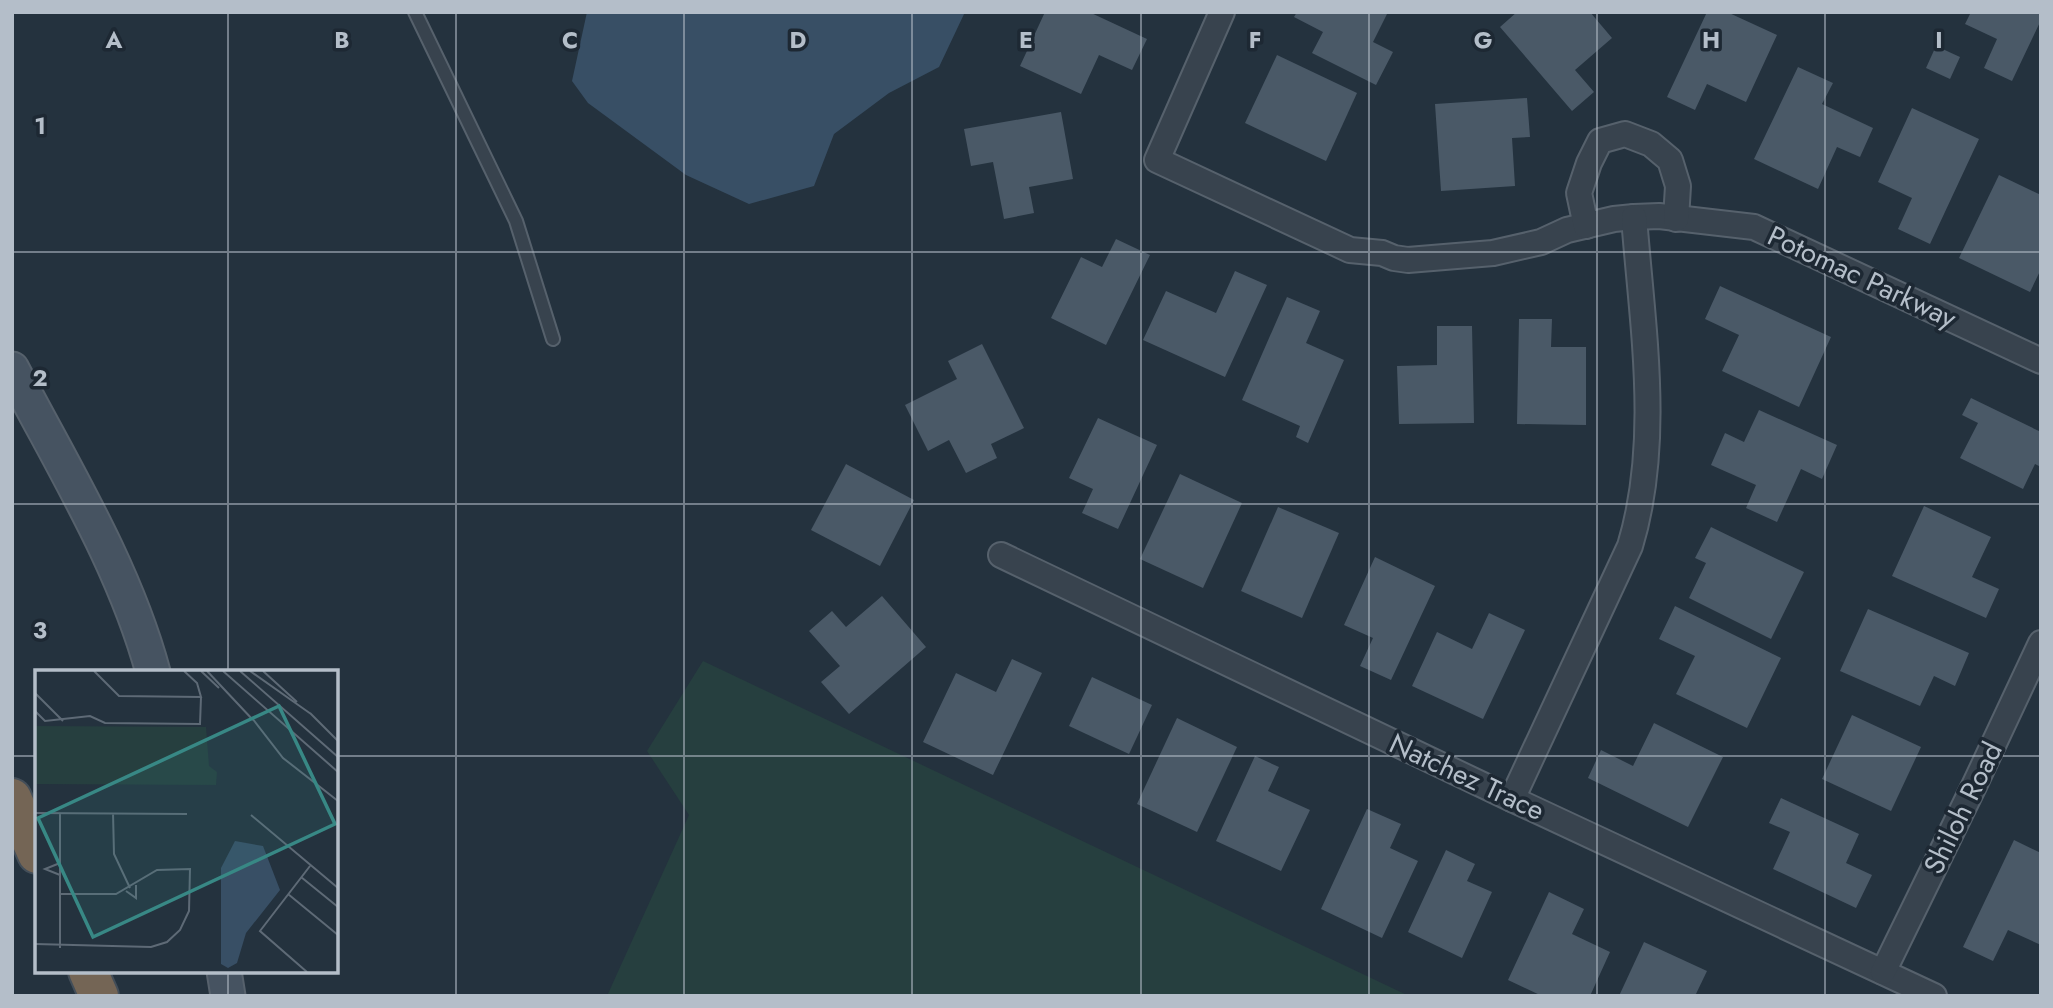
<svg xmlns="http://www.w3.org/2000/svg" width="2053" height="1008" font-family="Jost,sans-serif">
	<rect width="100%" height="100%" fill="#24323e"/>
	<path fill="#263f3f" d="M703,661L1409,996H607L689,815L647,751Z"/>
	<path fill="#384f65" d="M587,12H965L939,67L889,93L834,134L814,186L749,204L686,175L588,103L572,81Z"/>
	<g fill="#4a5967">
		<path d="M1045,12H1089L1147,39L1132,70L1099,55L1081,94L1020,66Z"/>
		<path d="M1297,12H1388L1373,42L1393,52L1376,85L1312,53L1323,32L1294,17Z"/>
		<path d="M1517,12H1590L1612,38L1575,70L1594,92L1572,111L1500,27Z"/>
		<path d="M1707,12H1727L1777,35L1746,102L1707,84L1695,110L1667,97Z"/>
		<path d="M1971,12H2041V20L2012,81L1984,68L1997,39L1965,24Z"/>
		<path d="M1936,46L1960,57L1950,79L1926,68Z"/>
		<path d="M1277,55L1357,93L1326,161L1245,123Z"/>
		<path d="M1798,67L1833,83L1822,104L1873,128L1860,157L1837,147L1818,189L1754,159Z"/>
		<path d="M1527,98L1530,137L1512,138L1515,186L1441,191L1435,104Z"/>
		<path d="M1912,108L1979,139L1930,244L1898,229L1912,198L1878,182Z"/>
		<path d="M1061,112L1073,179L1029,187L1034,213L1004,219L993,162L971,166L964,129Z"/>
		<path d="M1999,175L2041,195V269L2030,292L1959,258Z"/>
		<path d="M1116,239L1150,255L1106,345L1051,318L1081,257L1102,267Z"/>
		<path d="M1235,271L1267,285L1225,377L1143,340L1166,291L1216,313Z"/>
		<path d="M1720,286L1831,337L1799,407L1722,371L1739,335L1705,319Z"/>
		<path d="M1287,297L1320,311L1306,343L1344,360L1308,443L1296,437L1300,426L1242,400Z"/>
		<path d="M1519,319H1552L1551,347H1586V425L1517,424Z"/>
		<path d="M1437,326H1472L1474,423L1399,424L1397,366L1437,365Z"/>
		<path d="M982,344L1024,428L991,444L997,458L966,473L949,440L928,451L905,405L957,379L948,361Z"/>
		<path d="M1971,398L2041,432V467L2035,464L2023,489L1960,458L1978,423L1962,415Z"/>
		<path d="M1759,410L1837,445L1822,479L1801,469L1777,522L1746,508L1756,485L1711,465L1725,433L1744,442Z"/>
		<path d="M1098,418L1157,445L1118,529L1082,513L1093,489L1069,478Z"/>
		<path d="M846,464L914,500L880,566L811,530Z"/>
		<path d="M1180,474L1242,503L1203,588L1140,559Z"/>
		<path d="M1924,506L1991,537L1972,577L1999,589L1986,618L1892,576Z"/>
		<path d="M1278,507L1339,533L1302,618L1241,591Z"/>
		<path d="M1711,527L1804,572L1771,639L1689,598L1706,563L1695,558Z"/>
		<path d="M1375,557L1435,586L1391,680L1360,666L1373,638L1344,625Z"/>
		<path d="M882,596L926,647L849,714L821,682L840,666L809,631L832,611L846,627Z"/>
		<path d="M1675,606L1781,658L1747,728L1676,694L1695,656L1659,639Z"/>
		<path d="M1868,609L1969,653L1955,686L1934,676L1920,706L1840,671Z"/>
		<path d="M1489,613L1525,630L1483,719L1412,686L1437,632L1472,649Z"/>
		<path d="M1012,659L1042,673L993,775L923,742L956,673L996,692Z"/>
		<path d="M1092,677L1152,705L1129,754L1069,726Z"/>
		<path d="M1852,715L1921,747L1891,811L1822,779Z"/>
		<path d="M1177,718L1237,747L1197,832L1137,804Z"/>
		<path d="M1654,723L1723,757L1688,827L1588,778L1601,750L1633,766Z"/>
		<path d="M1255,756L1279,767L1268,791L1310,810L1281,871L1216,841Z"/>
		<path d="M1781,798L1859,834L1846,863L1872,875L1856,908L1773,869L1790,832L1769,823Z"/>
		<path d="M1367,809L1401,824L1390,848L1418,861L1382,938L1321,909Z"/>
		<path d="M2014,840L2041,853V945L2008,930L1993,961L1963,947Z"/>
		<path d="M1446,850L1475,864L1467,881L1492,892L1462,958L1408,932Z"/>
		<path d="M1549,892L1584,909L1572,934L1610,952L1590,996H1542L1508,980Z"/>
		<path d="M1644,942L1707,971L1695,996H1619Z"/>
	</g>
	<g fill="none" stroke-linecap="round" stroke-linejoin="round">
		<defs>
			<path id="lane" d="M415,12L516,221L553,339"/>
			<g id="street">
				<path d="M1222,12L1157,160L1350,250L1382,253L1394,258L1408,260L1493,253L1541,242L1567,230L1614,219L1634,217L1659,216L1754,227L2041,361"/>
				<path d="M1586,226L1579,193L1589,163L1600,141L1625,134L1651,144L1670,160L1678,186L1676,219"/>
				<path d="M1001,555L1512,799L1934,996"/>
				<path d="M1512,799L1630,546C1662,441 1642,324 1634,217"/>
				<path d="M1883,972L1974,786L2041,643"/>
			</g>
			<g id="secondary">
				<path d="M12,369C63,467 124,565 153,672"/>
				<path d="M224,971L228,996"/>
			</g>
			<g id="highway">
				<path d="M12,798L37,854"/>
				<path d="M88,971L99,996"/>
			</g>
		</defs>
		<use href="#lane" stroke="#56616c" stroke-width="16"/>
		<use href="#street" stroke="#56616c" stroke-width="28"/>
		<use href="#secondary" stroke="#56616c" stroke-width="37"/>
		<use href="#highway" stroke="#434e59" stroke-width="42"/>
		<use href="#lane" stroke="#38434e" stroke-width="12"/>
		<use href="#street" stroke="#38434e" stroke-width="24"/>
		<use href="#secondary" stroke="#465361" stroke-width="33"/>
		<use href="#highway" stroke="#746555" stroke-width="38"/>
	</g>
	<path fill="none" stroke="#b4bec9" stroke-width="2" stroke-opacity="0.55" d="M228,12V672M456,12V996M684,12V996M912,12V996M1141,12V996M1369,12V996M1597,12V996M1825,12V996M12,252H2041M12,504H2041M12,756H37M336,756H2041M228,971V996"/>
	<g text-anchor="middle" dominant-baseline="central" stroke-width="7" stroke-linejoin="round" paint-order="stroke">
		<g font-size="28" fill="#b4bec9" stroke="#1d2833">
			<text transform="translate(1862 277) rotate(25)">Potomac Parkway</text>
			<text transform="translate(1467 777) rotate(25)">Natchez Trace</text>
			<text transform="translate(1963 808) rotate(-64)">Shiloh Road</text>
		</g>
	</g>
	<g transform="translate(35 670)">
		<rect width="303" height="303" fill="#24323e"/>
		<path d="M0,56L171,57L174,96L182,102L181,115L0,114Z" fill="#263f3f"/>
		<path d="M200,171L228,176L245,220L211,263L202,293L193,298L186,294V198Z" fill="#384f65"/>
		<path fill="none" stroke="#5e6a76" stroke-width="2" d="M59,1L84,26L166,27L162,13L149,1M166,1L184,18M172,1L218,50M188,1L303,102M205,1L303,87M215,1L276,44M228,1L262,32M0,23L28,51M0,41L10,51L55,46L70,53L165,54L166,27M275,43L303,71M217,48L248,88L303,131M0,143L152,144M78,143L79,184L95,218M216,145L303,218M25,193L10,199L25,205M266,207L303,237M91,221L101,228V215M253,224L303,265M0,274L116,277L132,272L145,260L154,241L155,199L122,200L81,224H25M25,278V143M272,302L225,261L275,196"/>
		<path fill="#388885" fill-opacity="0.15" stroke="#388885" stroke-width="3.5" d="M244,36L300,154L58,267L3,148Z"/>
		<rect width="303" height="303" fill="none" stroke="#b4bec9" stroke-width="3.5"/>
	</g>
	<g font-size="23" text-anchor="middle" font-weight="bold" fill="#b4bec9" stroke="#1d2833" stroke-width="7" stroke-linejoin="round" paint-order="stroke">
		<text x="114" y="48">A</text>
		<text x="342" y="48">B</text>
		<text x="570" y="48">C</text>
		<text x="798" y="48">D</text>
		<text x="1026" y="48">E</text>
		<text x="1255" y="48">F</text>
		<text x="1483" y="48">G</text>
		<text x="1711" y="48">H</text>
		<text x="1939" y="48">I</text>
		<text x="40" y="134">1</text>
		<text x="40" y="386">2</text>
		<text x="40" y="638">3</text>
	</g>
	<rect width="2053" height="1008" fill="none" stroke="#b4bec9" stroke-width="28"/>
</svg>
